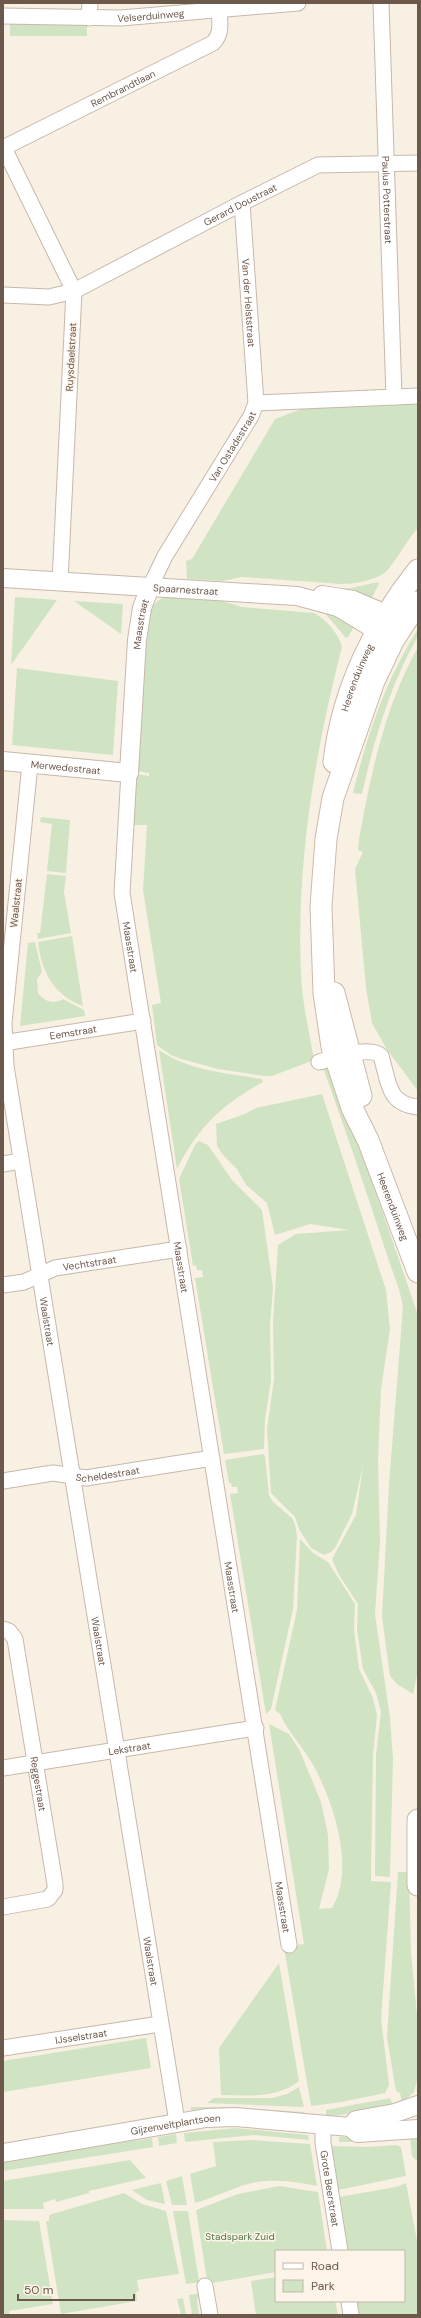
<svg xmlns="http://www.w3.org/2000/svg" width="421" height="2318" font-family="'DM Sans',sans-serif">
	<rect width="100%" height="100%" fill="#f8f0e2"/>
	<g fill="#d0e4c3">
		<path d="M10,24L87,25V36H10Z"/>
		<path d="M418,404V528C408,538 391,570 383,574C371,581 354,584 341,584L242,577L223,581L187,579L186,561L192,559L275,419L304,408Z"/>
		<path d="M378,582L379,584L371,599L333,589L351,588Z"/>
		<path d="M15,597L57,600L11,665Z"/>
		<path d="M165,597L222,601L242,607L314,613C327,620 338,633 342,647C315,751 296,865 301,973C302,1002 309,1031 314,1060L272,1076H264L218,1069L181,1059L171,1055L157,1045L152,1005L161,1003L143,890L147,825H133L136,774L149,776V773L136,771L145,623C149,612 152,602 165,597Z"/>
		<path d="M74,601L123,604L121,634Z"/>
		<path d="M318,605L355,625L348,637L346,638Z"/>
		<path d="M418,629V636C390,685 374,740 362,794L353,793C367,735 386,679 418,629Z"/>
		<path d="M418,647V1091L386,1048L372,1023L366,988L355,869L363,852L358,850L359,839C371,773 385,706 418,647Z"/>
		<path d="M17,668L118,681L113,755L12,745Z"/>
		<path d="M41,817L70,820L66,873L47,871L52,824L40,822Z"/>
		<path d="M47,874L66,876L64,892L71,933L38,939L37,933H40Z"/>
		<path d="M72,936L83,1006C54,996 41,971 38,942Z"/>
		<path d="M35,942L42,972L37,979L38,993C44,1001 53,1005 63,999L84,1010L85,1016L20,1026L28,943Z"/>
		<path d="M159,1050C189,1071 227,1073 262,1079L263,1082C222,1105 199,1126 177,1169Z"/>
		<path d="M332,1065L418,1315V1670L413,1694L397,1684L390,1676L382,1617L389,1484L403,1307C400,1287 391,1269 385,1249C366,1189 345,1130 324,1070V1067Z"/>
		<path d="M322,1094L386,1290L390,1329L381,1389L378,1460L380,1542L375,1614L390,1718L393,1759L390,1877L375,1876L376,1755L381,1712L376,1693L363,1669L357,1630L358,1604L339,1575L332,1559L356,1515L363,1466L352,1514L335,1548L331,1552L324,1555L311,1548L299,1529L295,1517L271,1493L267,1429L274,1379L273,1322L278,1245L296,1234L350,1230L310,1224L275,1235L267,1203L246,1185L237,1169L223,1155L217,1146L216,1124L245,1114L256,1108Z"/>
		<path d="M199,1141L208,1145L232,1180L262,1210L273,1287L270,1326L271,1381L265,1419L264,1449L224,1454L195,1278L203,1277L202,1270H197L196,1265L193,1266L179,1179L195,1145Z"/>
		<path d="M263,1454L265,1456L269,1495L273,1502L292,1518L295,1524L297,1536L293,1609L271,1709L266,1714L230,1494L238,1493L237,1487H232L231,1483H229L225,1460Z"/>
		<path d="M300,1539L313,1553L328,1562L355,1604L354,1629L359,1669L373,1698L377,1715L373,1755L371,1881L391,1882L381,2019L389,2085L385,2093L342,2102L311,2106L284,1947L304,1944L269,1724L289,1734L300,1751L321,1802L328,1835L329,1869L319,1909L332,1908C355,1869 335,1808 316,1770C306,1750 289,1734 280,1714L275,1710L297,1610Z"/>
		<path d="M398,1872H409L411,1952L417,2015L418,2076L414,2092L402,2103L400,2093L396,2091L387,2037Z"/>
		<path d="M279,1963L299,2081C277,2099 247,2095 221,2095L219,2048Z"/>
		<path d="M146,2038L151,2068L3,2092V2061Z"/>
		<path d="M299,2087L304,2107L207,2103L214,2098H272L287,2094Z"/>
		<path d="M390,2098L394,2107L326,2117V2110Z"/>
		<path d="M191,2107H223L304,2112L305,2117L218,2108L191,2110Z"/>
		<path d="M236,2128L308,2135L309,2140L253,2135L185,2142L184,2133Z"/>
		<path d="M176,2134L177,2143L159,2146L158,2137Z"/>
		<path d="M410,2136L418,2138V2162L412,2156Z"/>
		<path d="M339,2137L399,2139L367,2142H339Z"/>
		<path d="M152,2138L153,2147L3,2171V2160Z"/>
		<path d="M252,2140L310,2144L317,2186C294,2181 271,2178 248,2184C230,2189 213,2198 195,2203L190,2174L216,2166L213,2142Z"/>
		<path d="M396,2145L401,2147L406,2176L338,2190L330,2146L368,2147Z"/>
		<path d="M130,2160L146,2178L89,2191V2193L56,2202L55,2199L43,2203L44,2209H3V2181Z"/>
		<path d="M182,2176L187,2205H172L166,2181Z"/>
		<path d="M161,2183L165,2204L147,2200L132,2190Z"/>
		<path d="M406,2183L418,2246V2315H358L355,2301H404V2251H347L339,2197L396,2187Z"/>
		<path d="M279,2186L318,2192L327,2251H276V2272L212,2283L211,2279L207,2280L196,2210L238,2194Z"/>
		<path d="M124,2193L142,2204L166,2211L179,2274L137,2280L139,2291L136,2292L137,2301L61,2314L46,2221H49V2215Z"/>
		<path d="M173,2211H188L199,2282L186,2284Z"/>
		<path d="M3,2220L39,2221L53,2304L9,2311L10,2315H3Z"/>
		<path d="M276,2277V2301H335L338,2315H256L251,2281Z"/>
		<path d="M201,2293L197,2300L199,2315H192L189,2295Z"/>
		<path d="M183,2298L186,2315H181L177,2299Z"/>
	</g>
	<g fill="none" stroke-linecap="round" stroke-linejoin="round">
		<defs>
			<g id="minor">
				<path id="s1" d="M381,3L394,397"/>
				<path id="s2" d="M3,16L121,18L298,3"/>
				<path d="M89,18L90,3"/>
				<path id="s3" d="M3,148L213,43C222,34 220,24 219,11"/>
				<path d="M4,148L74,291L60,582"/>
				<path id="s4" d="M242,203L256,403"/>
				<path id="s5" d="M3,295L49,297L74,291L242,203L318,165L418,163"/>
				<path id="s6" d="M150,587L165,556L251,416L256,403L418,396"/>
				<path id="s7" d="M30,764L4,1023L6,1066L177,2122"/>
				<path id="s8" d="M129,773L122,893L289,1945"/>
				<path id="s9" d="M3,1043L143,1021"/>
				<path d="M319,1062C334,1058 370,1045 381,1056C389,1082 387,1104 418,1107"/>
				<path d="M3,1164L21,1161"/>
				<path id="s10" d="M3,1285L24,1282L55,1268L179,1249"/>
				<path id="s11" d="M3,1481L53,1473L86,1478L212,1458"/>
				<path id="s12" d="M3,1629L9,1631L15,1639L55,1884V1890L48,1899L3,1907"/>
				<path id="s13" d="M3,1768L256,1728"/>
				<path id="s14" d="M3,2048L160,2024"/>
				<path id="s15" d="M323,2126V2143L340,2251"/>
				<path d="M205,2286L210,2315"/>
				<path d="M349,2301L351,2315"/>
			</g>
			<g id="tertiary">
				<path id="s16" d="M3,578L297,596L338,607L389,638"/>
				<path d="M322,595L353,600L400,620"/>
				<path id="s17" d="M3,761L129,773L137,640L142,608L150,587"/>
				<path d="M350,2127L356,2120L395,2113L418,2105"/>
				<path id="s18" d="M3,2153L206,2118L235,2117L350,2127L357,2133L418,2129"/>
			</g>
			<g id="secondary">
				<path id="s19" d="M418,602L393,641L374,681L333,798L326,839L321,906L324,993L332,1047L352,1108L368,1140L418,1272"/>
				<path id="s20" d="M334,762C342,691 374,625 418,570"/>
				<path d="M334,993L361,1096"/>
				<path d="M418,1820V1885"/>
			</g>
		</defs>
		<use href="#minor" stroke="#c7b8ab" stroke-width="17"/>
		<use href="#tertiary" stroke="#c7b8ab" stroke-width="20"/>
		<use href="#secondary" stroke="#ccbaab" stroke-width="23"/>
		<use href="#minor" stroke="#fff" stroke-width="15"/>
		<use href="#tertiary" stroke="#fff" stroke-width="18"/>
		<use href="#secondary" stroke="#fff" stroke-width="21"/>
	</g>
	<g text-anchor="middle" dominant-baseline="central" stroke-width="3" stroke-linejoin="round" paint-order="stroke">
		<g font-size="10" fill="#6d584c" stroke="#fcf4e8">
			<text stroke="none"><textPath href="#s2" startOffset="148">Velserduinweg</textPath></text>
			<text stroke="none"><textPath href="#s3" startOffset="134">Rembrandtlaan</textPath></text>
			<text stroke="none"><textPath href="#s1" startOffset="197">Paulus Potterstraat</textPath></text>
			<text stroke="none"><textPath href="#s5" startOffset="259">Gerard Doustraat</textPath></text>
			<text stroke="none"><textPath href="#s4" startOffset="100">Van der Helststraat</textPath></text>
			<text transform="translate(71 357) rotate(-87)">Ruysdaelstraat</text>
			<text stroke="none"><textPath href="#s6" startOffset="163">Van Ostadestraat</textPath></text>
			<text stroke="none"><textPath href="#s16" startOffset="183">Spaarnestraat</textPath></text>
			<text stroke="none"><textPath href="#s17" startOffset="276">Maasstraat</textPath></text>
			<text stroke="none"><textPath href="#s20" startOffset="88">Heerenduinweg</textPath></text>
			<text stroke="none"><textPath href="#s17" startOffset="63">Merwedestraat</textPath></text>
			<text transform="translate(16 903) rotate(-84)">Waalstraat</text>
			<text stroke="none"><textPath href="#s8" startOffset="175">Maasstraat</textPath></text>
			<text stroke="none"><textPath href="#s9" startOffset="71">Eemstraat</textPath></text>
			<text stroke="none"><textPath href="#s19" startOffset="636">Heerenduinweg</textPath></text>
			<text stroke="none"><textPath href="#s10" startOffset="90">Vechtstraat</textPath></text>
			<text stroke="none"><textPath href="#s8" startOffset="499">Maasstraat</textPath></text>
			<text stroke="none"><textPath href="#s7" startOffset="562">Waalstraat</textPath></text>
			<text stroke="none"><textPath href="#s11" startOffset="106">Scheldestraat</textPath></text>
			<text stroke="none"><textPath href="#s8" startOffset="823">Maasstraat</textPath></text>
			<text stroke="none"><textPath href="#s7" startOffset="886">Waalstraat</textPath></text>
			<text stroke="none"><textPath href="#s13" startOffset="128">Lekstraat</textPath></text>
			<text stroke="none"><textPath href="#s12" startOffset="163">Reggestraat</textPath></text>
			<text stroke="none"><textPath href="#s8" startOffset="1147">Maasstraat</textPath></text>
			<text stroke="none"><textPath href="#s7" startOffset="1210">Waalstraat</textPath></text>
			<text stroke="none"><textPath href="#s14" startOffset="79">IJsselstraat</textPath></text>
			<text stroke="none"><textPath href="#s18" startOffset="175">Gijzenveltplantsoen</textPath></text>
			<text stroke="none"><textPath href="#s15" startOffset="63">Grote Beerstraat</textPath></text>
		</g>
		<g font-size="10" fill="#567749" stroke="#fcf4e8">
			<text x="240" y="2236">Stadspark Zuid</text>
		</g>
	</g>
	<rect width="421" height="2318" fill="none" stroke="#6d584c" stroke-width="8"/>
	<rect x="275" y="2250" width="130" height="52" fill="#fcf4e8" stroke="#c3b6aa"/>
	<rect x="283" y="2263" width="20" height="6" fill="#ffffff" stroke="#c3b6aa"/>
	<text x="311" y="2270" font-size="12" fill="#6d584c">Road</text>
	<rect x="283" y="2280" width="20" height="12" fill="#d0e4c3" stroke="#c3b6aa"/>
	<text x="311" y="2290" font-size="12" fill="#6d584c">Park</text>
	<path d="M18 2294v6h116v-6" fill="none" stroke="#6d584c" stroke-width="2"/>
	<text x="24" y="2294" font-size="12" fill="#6d584c" stroke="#fcf4e8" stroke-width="3" paint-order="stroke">50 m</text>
</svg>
